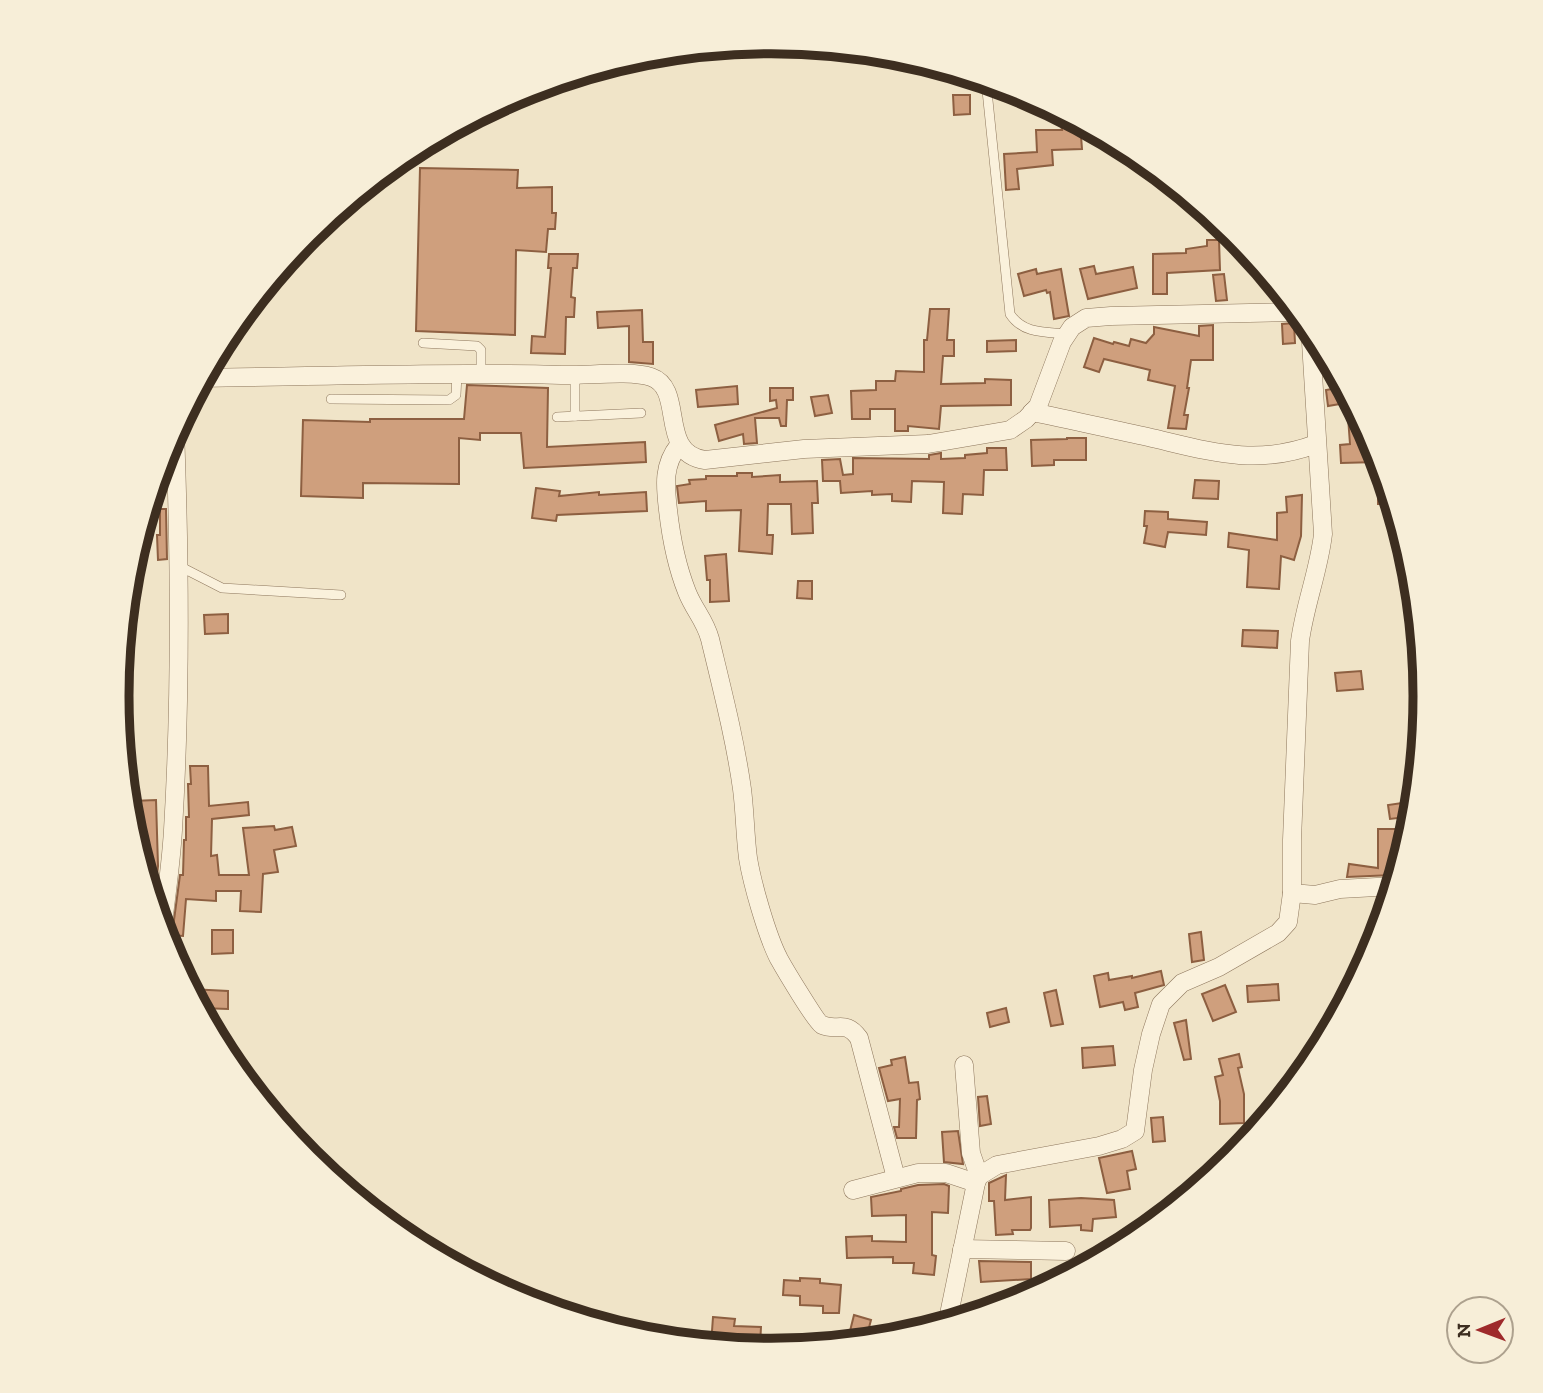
<svg xmlns="http://www.w3.org/2000/svg" width="1543" height="1393" font-family="'Zilla Slab',serif">
	<rect width="100%" height="100%" fill="#f0e4c8"/>
	<g fill="#cf9f7d" stroke="#8d5f41" stroke-width="2">
		<path d="M953,95H970V114L954,115Z"/>
		<path d="M1061,125H1083L1105,136H1081L1082,149L1052,150L1053,165L1017,169L1019,189L1006,190L1004,154L1037,152L1036,130H1062Z"/>
		<path d="M420,168L518,170L517,188L552,187V213H556L555,229H548L546,252L516,250L515,335L416,331Z"/>
		<path d="M1207,240H1219L1220,270L1167,273V294H1153V254L1186,253V249L1207,246Z"/>
		<path d="M549,254H578L577,268H573L571,297L575,298L574,317H566L565,354L531,353L532,336L545,337L551,268H548Z"/>
		<path d="M1094,266L1096,274L1133,267L1137,288L1088,299L1080,269Z"/>
		<path d="M1036,269L1037,274L1061,269L1069,316L1054,319L1050,292L1047,293L1046,290L1024,296L1018,274Z"/>
		<path d="M1224,274L1227,300L1216,301L1213,275Z"/>
		<path d="M930,309H949L947,340H954V356H943L941,384L985,383V379L1011,380V405L941,406L939,429L908,426V431H895V409H870V419H852L851,391L876,390V381H895L896,371L924,372V340H927Z"/>
		<path d="M642,310L643,342H653V364L629,362V326L598,328L597,312Z"/>
		<path d="M1294,323L1295,343L1283,344L1282,324Z"/>
		<path d="M1213,325V360H1191L1187,388H1189L1184,415H1188L1186,429L1168,428L1175,386L1148,380L1150,370L1104,359L1099,372L1084,367L1094,338L1113,344L1114,342L1129,346L1131,339L1146,343L1154,334V327L1199,336V326Z"/>
		<path d="M1016,340V351L987,352V341Z"/>
		<path d="M467,385L548,388L547,447L645,442L646,462L524,468L521,433H480V440L459,438V484L363,483V498L301,496L303,420L370,422V419H464Z"/>
		<path d="M737,386L738,404L698,407L696,390Z"/>
		<path d="M1343,387L1346,403L1328,406L1326,390Z"/>
		<path d="M770,388H793V400H787L786,426H781L779,418H755L757,443L744,444L743,434L719,441L715,425L777,408L776,400L770,401Z"/>
		<path d="M1346,390L1376,446L1394,504H1378V462L1341,463L1340,445L1350,444Z"/>
		<path d="M828,395L832,413L815,416L811,397Z"/>
		<path d="M1067,438H1086V460H1054V465L1032,466L1031,440L1067,439Z"/>
		<path d="M987,448H1006L1007,470H984L983,495L963,494L962,514L943,513L944,482L912,481L911,502L892,501V494L872,495V491L841,493L840,481H823L822,460L840,459L843,475L853,474V458L929,459V455L941,453V459L965,458V455L987,453Z"/>
		<path d="M737,473H752V477L780,475V482L817,481L818,503H812L813,533L792,534L791,504H768L767,535H773L772,554L739,551L741,510L706,511V501L679,503L677,486L690,484L689,480L706,479V476H737Z"/>
		<path d="M1195,480L1219,481L1218,499L1193,498Z"/>
		<path d="M536,488L560,491L559,496L599,492V495L646,492L647,511L557,515L556,521L532,518Z"/>
		<path d="M1302,495L1301,536L1294,560L1281,556L1279,589L1247,587L1249,550L1228,547L1229,533L1277,540V513L1287,512L1286,497Z"/>
		<path d="M160,509H166L167,559L158,560L157,535H160Z"/>
		<path d="M1145,511L1168,512V519L1207,522L1206,535L1168,532L1165,547L1144,543L1147,526H1144Z"/>
		<path d="M726,554L729,601L710,602V580H707L705,556Z"/>
		<path d="M798,581H812V599L797,598Z"/>
		<path d="M228,614V633L205,634L204,615Z"/>
		<path d="M1243,630L1278,631L1277,648L1242,646Z"/>
		<path d="M1361,671L1363,689L1337,691L1335,673Z"/>
		<path d="M190,766H208L209,806L248,802L249,815L212,819L211,856L217,855L219,875H249L243,828L274,826L275,830L292,827L296,846L274,850L278,872L263,874L261,912L240,911L241,891H216V901L186,899L183,936L172,935L180,875H183L184,840H186V817H189L188,784H191Z"/>
		<path d="M156,800L158,866L154,904L137,848L138,820H132V801Z"/>
		<path d="M1416,801L1414,816L1390,819L1388,805Z"/>
		<path d="M1378,829H1397L1393,875L1347,877L1349,864L1378,868Z"/>
		<path d="M212,930H233V953L212,954Z"/>
		<path d="M1201,932L1204,960L1192,962L1189,934Z"/>
		<path d="M1161,971L1164,985L1135,993L1138,1007L1125,1010L1123,1002L1100,1007L1094,976L1108,973L1109,980L1132,976V978Z"/>
		<path d="M1278,984L1279,1000L1248,1002L1247,986Z"/>
		<path d="M1225,985L1236,1012L1213,1021L1202,994Z"/>
		<path d="M189,989L228,991V1009L200,1008Z"/>
		<path d="M1056,990L1063,1024L1051,1026L1044,993Z"/>
		<path d="M1006,1008L1009,1022L990,1027L987,1013Z"/>
		<path d="M1186,1020L1191,1059L1184,1060L1174,1023Z"/>
		<path d="M1113,1046L1115,1065L1083,1068L1082,1048Z"/>
		<path d="M1239,1054L1242,1067L1238,1068L1244,1094V1123L1220,1124V1101L1215,1077L1223,1075L1219,1059Z"/>
		<path d="M905,1057L909,1083L918,1082L920,1099L917,1100L916,1138H897L894,1127H899L900,1099L888,1101L879,1068L892,1065L891,1060Z"/>
		<path d="M987,1096L991,1124L980,1126L978,1097Z"/>
		<path d="M1163,1117L1165,1141L1153,1142L1151,1118Z"/>
		<path d="M958,1131L963,1164L944,1162L942,1132Z"/>
		<path d="M1132,1151L1136,1169L1127,1171L1130,1189L1107,1193L1099,1158Z"/>
		<path d="M1006,1175L1005,1200L1031,1197V1228L1030,1230H1012L1013,1234L996,1235L994,1201H989V1183Z"/>
		<path d="M944,1184L949,1186L948,1213L932,1212V1255L936,1256L934,1275L913,1273L914,1263H893V1257L847,1258L846,1237L872,1236V1241L906,1242V1215L872,1216L871,1197L901,1191V1189L918,1185Z"/>
		<path d="M1081,1198L1114,1200L1116,1217L1093,1219L1092,1231L1081,1230V1225L1050,1227L1049,1200Z"/>
		<path d="M979,1261L1031,1262V1279L981,1282Z"/>
		<path d="M800,1278L820,1279V1283L841,1285L839,1313H823V1306L800,1305V1296L783,1295L784,1280L800,1281Z"/>
		<path d="M854,1315L871,1320L866,1339L849,1335Z"/>
		<path d="M713,1317L735,1319L734,1326L761,1327L760,1345L733,1344L732,1347L711,1345Z"/>
	</g>
	<g fill="none" stroke-linecap="round" stroke-linejoin="round">
		<defs>
			<g id="service">
				<path d="M986,81L1010,314C1023,334 1045,332 1067,334"/>
				<path d="M423,343L477,346L481,350V373"/>
				<path d="M331,399L449,400L456,395L457,373"/>
				<path d="M575,416V376"/>
				<path d="M557,417L641,413"/>
				<path d="M181,567L222,588L341,595"/>
			</g>
			<g id="minor">
				<path d="M203,378C323,376 442,372 561,375C586,376 629,370 651,377C686,389 657,453 705,460L804,449L928,444L1010,430L1026,419L1038,406L1062,342L1072,327L1086,318L1111,316L1298,312"/>
				<path d="M1032,412C1071,420 1110,429 1148,437C1209,451 1255,467 1316,444"/>
				<path d="M679,445C663,465 665,485 668,510C671,537 677,567 687,592C694,610 705,620 710,639C722,689 735,739 742,789C745,812 745,835 748,858C752,883 767,936 779,959C784,968 816,1022 822,1025C838,1032 845,1019 859,1038L896,1178"/>
				<path d="M1292,893L1315,895L1340,889L1395,886"/>
				<path d="M162,931C166,898 171,864 173,830C181,697 180,563 175,430"/>
				<path d="M964,1065L971,1153L979,1176"/>
				<path d="M853,1190L918,1173H946L976,1183"/>
				<path d="M962,1249L1066,1251"/>
				<path d="M947,1324L976,1183L979,1176L997,1165L1099,1146L1122,1139L1135,1131L1143,1070L1151,1034L1161,1004L1182,983L1219,967L1278,933L1288,922L1292,893V840L1300,641C1305,604 1319,570 1323,534L1310,326"/>
			</g>
		</defs>
		<use href="#service" stroke="#8d765c" stroke-width="10"/>
		<use href="#minor" stroke="#8d765c" stroke-width="19"/>
		<use href="#service" stroke="#faf1dc" stroke-width="9"/>
		<use href="#minor" stroke="#faf1dc" stroke-width="18"/>
	</g>
	<path d="M0 0H1543V1393H0ZM129 696a642 642 0 1 1 1284 0a642 642 0 1 1-1284 0Z" fill="#f7eed8" fill-rule="evenodd"/>
	<path fill="none" stroke="#3d2e20" stroke-width="9" d="M129 696a642 642 0 1 1 1284 0a642 642 0 1 1-1284 0Z"/>
	<g transform="translate(1480 1330) rotate(269)"><circle r="33" fill="#f7eed8" stroke="#ada18e" stroke-width="2"/>
	<path d="M0-5L12 26L0 18L-12 26Z" fill="#9e2a2b"/>
	<text y="-10" font-size="19" font-weight="bold" text-anchor="middle" fill="#3d2e20">N</text>
	</g>
</svg>
